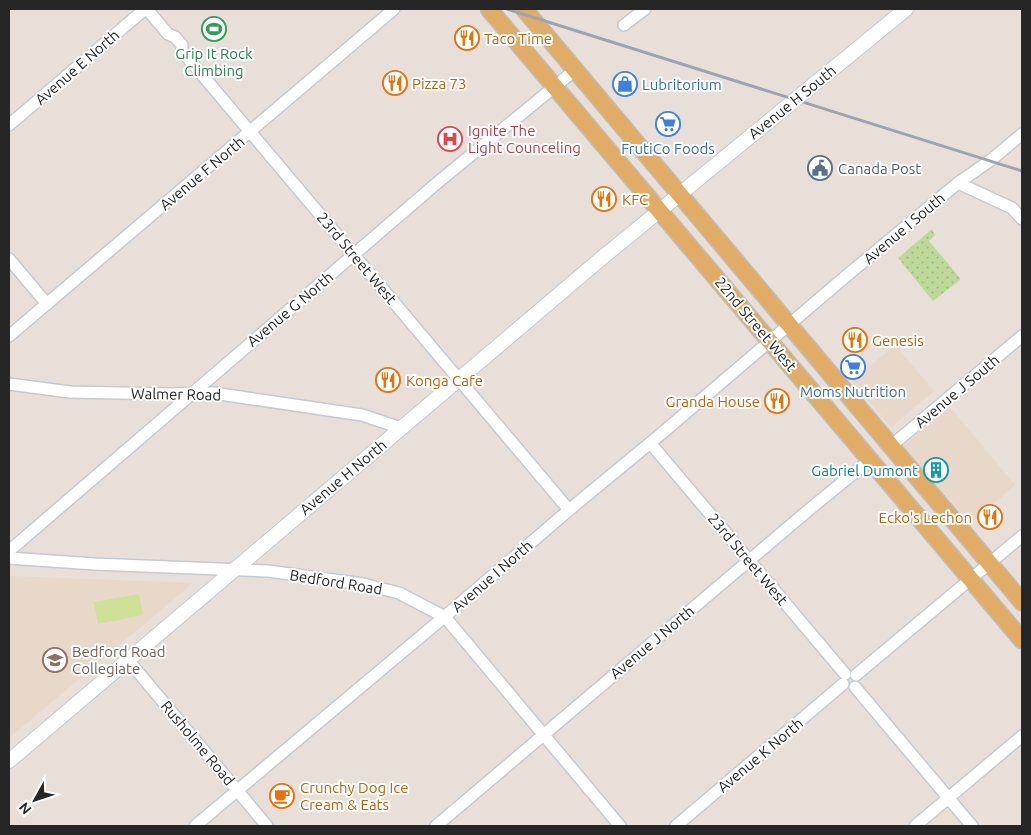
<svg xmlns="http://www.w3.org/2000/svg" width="1031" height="835" font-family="Ubuntu,sans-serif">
	<defs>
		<pattern id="grass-dots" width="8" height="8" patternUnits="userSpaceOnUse" patternTransform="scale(1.25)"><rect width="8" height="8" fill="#bcd99a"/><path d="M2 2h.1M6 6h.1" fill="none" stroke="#a1ba85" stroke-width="1.8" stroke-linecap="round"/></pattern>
	</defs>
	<rect width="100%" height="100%" fill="#e8dfd9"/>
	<g fill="#e8d8ca">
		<path d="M895,345L934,391L891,427L852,381Z"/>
		<path d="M950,407L1015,485L971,523L902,447Z"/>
		<path d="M9,576L193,583L9,738Z"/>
	</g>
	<path fill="url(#grass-dots)" d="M932,229L935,235L929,241L960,278V280L933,301L898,258Z"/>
	<path fill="#cfe097" d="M139,594L143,615L98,624L94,602Z"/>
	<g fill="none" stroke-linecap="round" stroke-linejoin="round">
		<defs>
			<g id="minor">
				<path d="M147,9L168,34L175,37L182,45V51L569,510"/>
				<path d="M624,25L645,9"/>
				<path d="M9,125L145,9"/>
				<path d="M958,183L1012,208L1022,219"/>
				<path d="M9,259L47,304"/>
				<path d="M9,336L394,9"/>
				<path d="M9,384L70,392L169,394L213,393L362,415L401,428"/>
				<path d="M651,444L845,674"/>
				<path d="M891,446L1022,336"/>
				<path d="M9,551L437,183L575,70"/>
				<path d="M9,558L94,564L268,571L363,584L399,593L445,617L620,826"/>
				<path d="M128,660L267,826"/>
				<path d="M856,675L1022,536"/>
				<path d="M855,687L972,826"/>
				<path d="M195,826L450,612L569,510L661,434L845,277L958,183L991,160L1022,134"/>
				<path d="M436,826L811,508L870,460"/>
				<path d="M676,826L843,684"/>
				<path d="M915,826L1022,736"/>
			</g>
			<path id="tertiary" d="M9,761L603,257L906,9"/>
			<g id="primary">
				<path d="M489,9L1022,640"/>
				<path d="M524,9L1022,602"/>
			</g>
		</defs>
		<use href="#minor" stroke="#c5cad3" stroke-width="14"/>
		<use href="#tertiary" stroke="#c5cad3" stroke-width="16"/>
		<use href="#primary" stroke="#bebebe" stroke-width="19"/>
		<use href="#minor" stroke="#fff" stroke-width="11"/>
		<use href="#tertiary" stroke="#fff" stroke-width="14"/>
		<use href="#primary" stroke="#e1ac65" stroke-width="16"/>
		<path stroke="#9da3af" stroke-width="3" d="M507,9L1022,171"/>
	</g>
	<defs>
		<symbol id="stadium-ring" viewBox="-11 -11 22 22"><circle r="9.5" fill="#fff" stroke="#2e9e5b" stroke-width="1.5"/><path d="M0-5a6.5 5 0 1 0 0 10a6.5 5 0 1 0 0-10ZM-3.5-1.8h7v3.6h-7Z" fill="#2e9e5b"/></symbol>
		<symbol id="restaurant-ring" viewBox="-11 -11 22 22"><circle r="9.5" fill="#fff" stroke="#e8710a" stroke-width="1.5"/><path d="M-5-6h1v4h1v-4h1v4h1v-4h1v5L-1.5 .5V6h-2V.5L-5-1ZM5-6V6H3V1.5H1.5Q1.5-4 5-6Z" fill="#e8710a"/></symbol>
		<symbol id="shop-ring" viewBox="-11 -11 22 22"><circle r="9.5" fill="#fff" stroke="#3f7fe0" stroke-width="1.5"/><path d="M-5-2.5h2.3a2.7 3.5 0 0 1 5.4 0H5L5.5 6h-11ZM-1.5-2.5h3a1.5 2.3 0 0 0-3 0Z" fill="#3f7fe0"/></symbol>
		<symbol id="supermarket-ring" viewBox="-11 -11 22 22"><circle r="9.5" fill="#fff" stroke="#3f7fe0" stroke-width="1.5"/><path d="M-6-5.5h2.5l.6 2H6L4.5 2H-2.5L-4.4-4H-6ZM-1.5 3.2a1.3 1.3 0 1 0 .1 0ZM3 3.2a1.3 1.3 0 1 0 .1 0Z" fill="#3f7fe0"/></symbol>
		<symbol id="hospital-ring" viewBox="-11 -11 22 22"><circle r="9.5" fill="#fff" stroke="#e0444e" stroke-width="1.5"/><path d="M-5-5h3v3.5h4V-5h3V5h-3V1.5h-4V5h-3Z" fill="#e0444e"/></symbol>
		<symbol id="civic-ring" viewBox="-11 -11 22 22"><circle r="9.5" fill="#fff" stroke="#5c6f8a" stroke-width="1.5"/><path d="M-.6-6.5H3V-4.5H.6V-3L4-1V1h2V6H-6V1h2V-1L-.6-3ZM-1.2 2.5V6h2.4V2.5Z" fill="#5c6f8a"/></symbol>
		<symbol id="building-ring" viewBox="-11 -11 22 22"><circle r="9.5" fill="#fff" stroke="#0f9aa8" stroke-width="1.5"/><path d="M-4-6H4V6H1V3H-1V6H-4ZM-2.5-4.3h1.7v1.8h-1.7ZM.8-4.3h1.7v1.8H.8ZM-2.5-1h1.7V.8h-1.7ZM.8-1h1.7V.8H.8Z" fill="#0f9aa8"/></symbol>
		<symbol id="school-ring" viewBox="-11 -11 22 22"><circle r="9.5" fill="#fff" stroke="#8d6e63" stroke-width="1.5"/><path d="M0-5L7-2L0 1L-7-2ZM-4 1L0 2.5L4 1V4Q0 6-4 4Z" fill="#8d6e63"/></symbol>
		<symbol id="cafe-ring" viewBox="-11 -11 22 22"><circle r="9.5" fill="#fff" stroke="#e8710a" stroke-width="1.5"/><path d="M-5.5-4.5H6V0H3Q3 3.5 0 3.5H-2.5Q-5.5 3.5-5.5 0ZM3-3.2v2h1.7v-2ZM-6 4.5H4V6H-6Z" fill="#e8710a"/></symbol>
	</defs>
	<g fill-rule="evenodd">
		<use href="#stadium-ring" x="200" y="15" width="28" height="28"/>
		<use href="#restaurant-ring" x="453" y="24" width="28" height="28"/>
		<use href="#restaurant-ring" x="381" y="69" width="28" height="28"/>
		<use href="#shop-ring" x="611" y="70" width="28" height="28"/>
		<use href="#supermarket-ring" x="654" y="110" width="28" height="28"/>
		<use href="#hospital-ring" x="436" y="125" width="28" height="28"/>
		<use href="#civic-ring" x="806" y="154" width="28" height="28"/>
		<use href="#restaurant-ring" x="590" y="185" width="28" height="28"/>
		<use href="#restaurant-ring" x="841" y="326" width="28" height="28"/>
		<use href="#supermarket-ring" x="839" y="353" width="28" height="28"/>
		<use href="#restaurant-ring" x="374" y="366" width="28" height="28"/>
		<use href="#restaurant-ring" x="763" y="387" width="28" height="28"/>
		<use href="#building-ring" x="922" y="456" width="28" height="28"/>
		<use href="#restaurant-ring" x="976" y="503" width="28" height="28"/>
		<use href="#school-ring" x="41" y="646" width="28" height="28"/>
		<use href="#cafe-ring" x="268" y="782" width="28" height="28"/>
	</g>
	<g text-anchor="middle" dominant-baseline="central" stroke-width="4" stroke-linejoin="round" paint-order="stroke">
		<g font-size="15" fill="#c56008" stroke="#fff" text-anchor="start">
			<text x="484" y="38">Taco Time</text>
			<text x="412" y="83">Pizza 73</text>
			<text x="622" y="199">KFC</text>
			<text x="872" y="340">Genesis</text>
			<text x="406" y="380">Konga Cafe</text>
			<text x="760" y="401" text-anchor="end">Granda House</text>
			<text x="972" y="517" text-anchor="end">Ecko's Lechon</text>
			<text x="300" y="787">Crunchy Dog Ice<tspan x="300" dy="17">Cream &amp; Eats</tspan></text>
		</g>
		<g font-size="15" fill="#27864d" stroke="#fff">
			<text x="214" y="53">Grip It Rock<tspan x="214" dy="17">Climbing</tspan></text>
		</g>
		<g font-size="15" fill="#262626" stroke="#fff">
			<text transform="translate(77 67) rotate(-41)">Avenue E North</text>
			<text transform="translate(792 102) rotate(-39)">Avenue H South</text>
			<text transform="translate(202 173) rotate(-40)">Avenue F North</text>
			<text transform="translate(904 228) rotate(-40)">Avenue I South</text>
			<text transform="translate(357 258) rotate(50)">23rd Street West</text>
			<text transform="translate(290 309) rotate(-40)">Avenue G North</text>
			<text transform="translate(756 324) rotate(50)">22nd Street West</text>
			<text transform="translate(957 391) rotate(-40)">Avenue J South</text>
			<text transform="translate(176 394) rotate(1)">Walmer Road</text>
			<text transform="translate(343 477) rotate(-40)">Avenue H North</text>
			<text transform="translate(748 559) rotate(50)">23rd Street West</text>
			<text transform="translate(492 576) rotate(-41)">Avenue I North</text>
			<text transform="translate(336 582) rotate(9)">Bedford Road</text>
			<text transform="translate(652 642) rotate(-40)">Avenue J North</text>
			<text transform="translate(198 743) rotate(50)">Rusholme Road</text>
			<text transform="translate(760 755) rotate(-40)">Avenue K North</text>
		</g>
		<g font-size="15" fill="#366cbe" stroke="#fff">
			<text x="642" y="84" text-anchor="start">Lubritorium</text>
			<text x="668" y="148">FrutiCo Foods</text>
			<text x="853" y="391">Moms Nutrition</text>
		</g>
		<g font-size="15" fill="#be3a42" stroke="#fff" text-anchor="start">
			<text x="468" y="130">Ignite The<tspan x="468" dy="17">Light Counceling</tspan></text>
		</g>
		<g font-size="15" fill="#4e5e75" stroke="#fff" text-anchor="start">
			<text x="838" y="168">Canada Post</text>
		</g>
		<g font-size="15" fill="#0d838f" stroke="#fff" text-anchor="end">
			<text x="918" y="470">Gabriel Dumont</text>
		</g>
		<g font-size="15" fill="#785e54" stroke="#fff" text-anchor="start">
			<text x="72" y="651">Bedford Road<tspan x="72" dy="17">Collegiate</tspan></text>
		</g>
	</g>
	<rect width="1031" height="835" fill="none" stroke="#262626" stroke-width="20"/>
	<g transform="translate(35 800) rotate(230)" stroke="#ffffff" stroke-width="4" paint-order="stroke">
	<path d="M0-4L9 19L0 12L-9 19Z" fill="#262626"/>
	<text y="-8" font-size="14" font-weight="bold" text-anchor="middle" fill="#262626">N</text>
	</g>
</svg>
